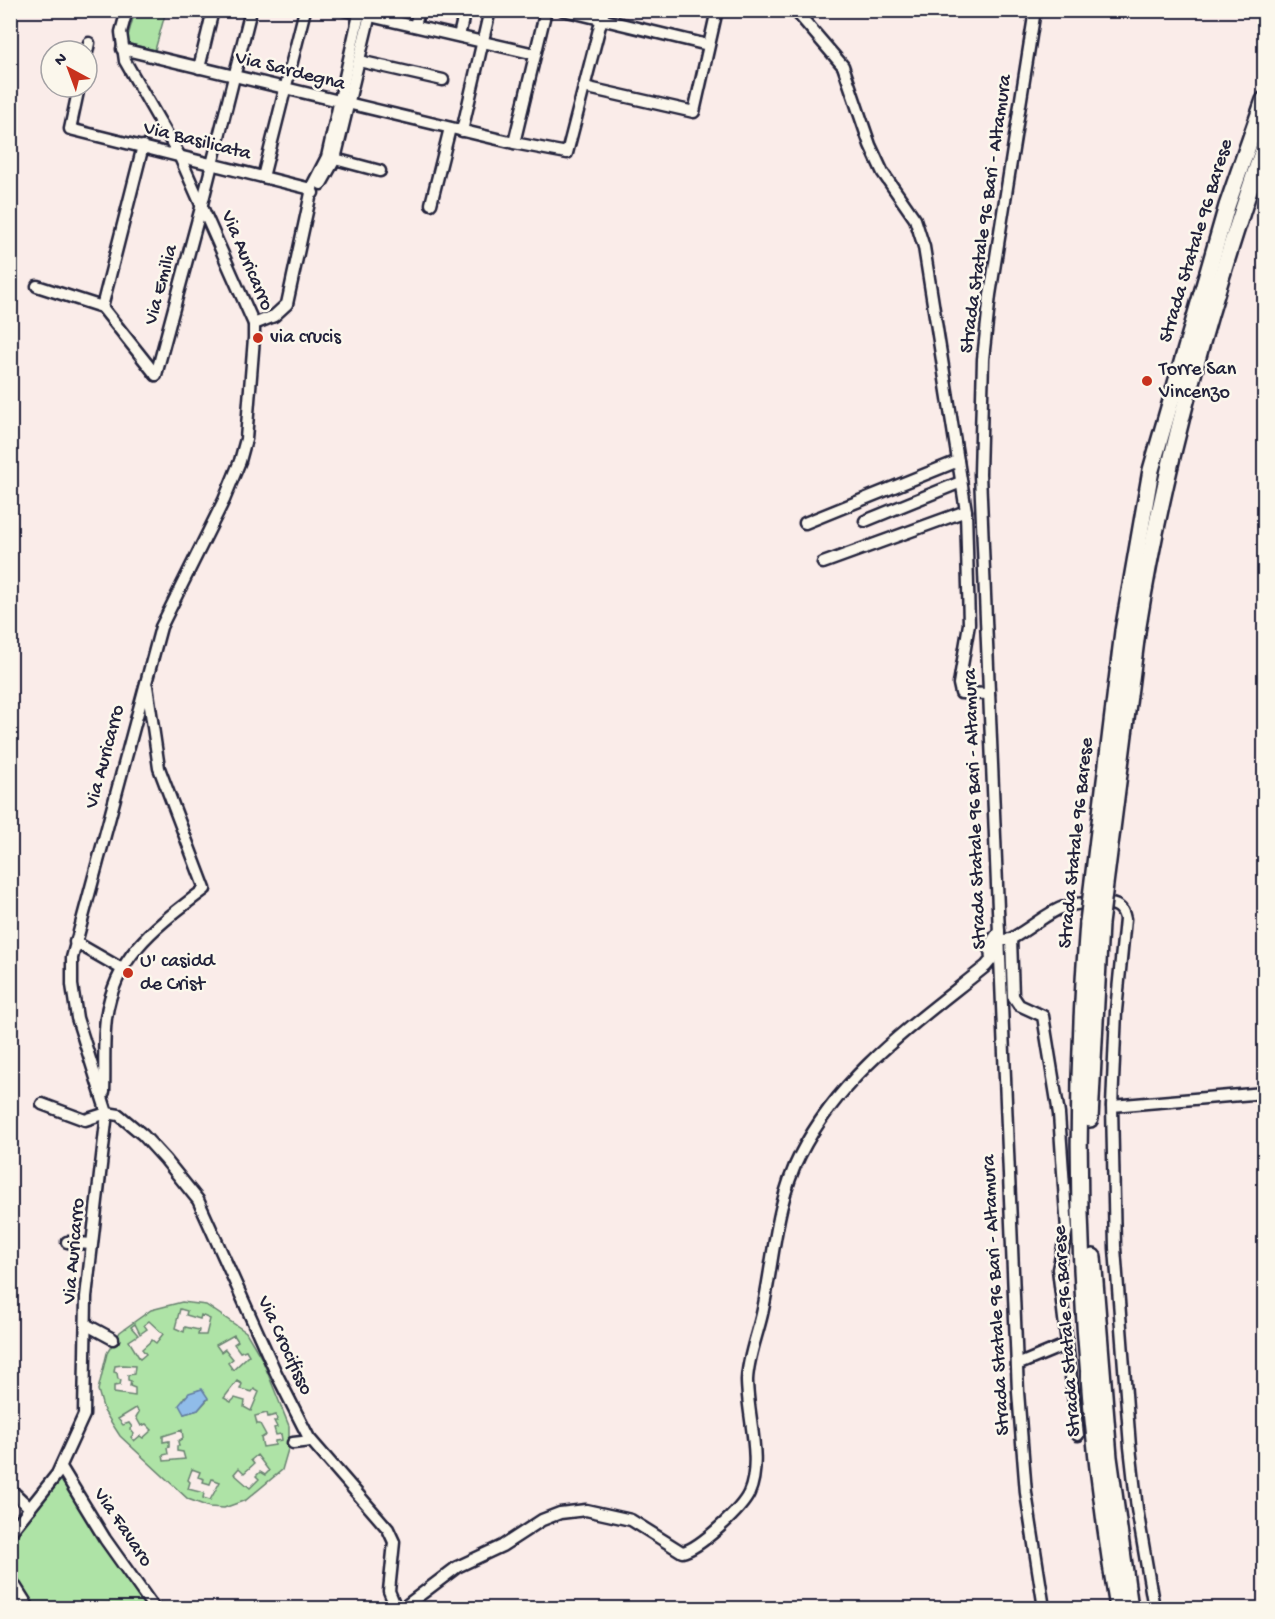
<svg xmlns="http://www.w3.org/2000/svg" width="1275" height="1619" font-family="'Gochi Hand',sans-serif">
	<rect width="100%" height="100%" fill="#faece9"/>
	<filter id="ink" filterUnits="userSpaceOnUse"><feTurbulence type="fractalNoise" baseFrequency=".0167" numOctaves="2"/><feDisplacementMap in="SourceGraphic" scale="12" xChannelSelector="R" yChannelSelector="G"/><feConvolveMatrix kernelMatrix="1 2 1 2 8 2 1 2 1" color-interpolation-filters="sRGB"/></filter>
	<g filter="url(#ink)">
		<g fill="#aee3a6" stroke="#688270" stroke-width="1.5" fill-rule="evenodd">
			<path d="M135,11H166L155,50L126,43Z"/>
			<path d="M182,1302L206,1305L246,1332L262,1359L289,1426V1446L282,1470L246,1500L224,1508L209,1507L188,1499L120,1436L104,1411L98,1390L107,1353L120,1332L151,1310ZM180,1309L187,1311L186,1315L200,1319L201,1315L210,1319L206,1335H198L199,1330L185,1327L184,1332L175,1328ZM149,1321L163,1334L156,1343L152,1340L142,1349L146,1354L140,1359L129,1341L138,1335L131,1327L135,1324L140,1334L147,1329L144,1325ZM234,1335L238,1341L234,1344L240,1352L246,1350L249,1355L233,1370L228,1363L233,1359L225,1349L221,1352L216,1345ZM123,1365L135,1366L134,1374L128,1375V1380L131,1381L130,1386L135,1388V1396L114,1393V1386L120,1385L121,1380L118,1379L117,1373L114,1372L115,1366ZM237,1381L242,1384L240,1389L252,1392L254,1389L259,1392L251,1411L244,1407L245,1401L235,1398L231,1402L224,1398ZM199,1390L208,1399L198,1410L184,1414V1397ZM136,1408L139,1412L136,1417L141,1426L146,1424L152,1430L143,1438L140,1436L134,1441L131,1437L134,1434L130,1429L132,1427L129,1423L123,1425L118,1419ZM267,1413L268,1417L276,1415L277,1421H274L277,1427L274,1428L276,1435L281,1434L282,1440L275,1441V1445L263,1447L261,1438L266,1435L260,1424H257L255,1416ZM182,1430L183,1438L178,1441L179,1446H177V1451L183,1452L185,1459L164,1461L163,1455L168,1454L167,1448L169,1447V1441L163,1442V1436ZM257,1455L269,1471L265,1475L260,1472L256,1476L259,1479L250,1488L234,1474L239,1468L244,1473L254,1464L251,1460ZM192,1469L200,1472L198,1477L204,1479L203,1482L210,1484L212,1479L220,1482L210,1500L203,1498L204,1493L188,1489L190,1482L188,1480Z"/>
			<path d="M62,1478L149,1608H34L11,1570V1542Z"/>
		</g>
		<path fill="#90bce9" stroke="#647ea3" stroke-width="1.5" d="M202,1389L208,1398L198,1410L184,1414L179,1405L189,1393Z"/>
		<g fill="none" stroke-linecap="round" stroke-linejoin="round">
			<defs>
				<g id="minor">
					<path d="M344,10L535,54"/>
					<path d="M563,10L708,45"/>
					<path d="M795,10L843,66L870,145L883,173L915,219L924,247L966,511L969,624L959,684L961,693L989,694"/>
					<path d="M1035,10L990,295L983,359L980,474L1018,1392L1026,1493L1044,1608"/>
					<path d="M415,26L419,10"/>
					<path d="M459,36L465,10"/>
					<path d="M122,49L514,143L567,153L604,10"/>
					<path d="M87,52L89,43"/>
					<path d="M359,61L443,80"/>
					<path d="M199,68L213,10"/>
					<path d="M79,87L70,129L307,188L313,193"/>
					<path d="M584,87L694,112L717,10"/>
					<path d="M462,131L490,10"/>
					<path d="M514,143L546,10"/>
					<path d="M335,159L380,171"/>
					<path d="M263,177L305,10"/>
					<path d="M321,184L335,159L371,10"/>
					<path d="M431,204L450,128"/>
					<path d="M37,286L102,307L143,146"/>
					<path d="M102,307L156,375"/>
					<path d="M254,324L274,316L287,304L313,184L327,157L360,10"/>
					<path d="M156,375L202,204L251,10"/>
					<path d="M865,521L961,482"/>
					<path d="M805,523L958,461"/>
					<path d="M823,563L966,511"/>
					<path d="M1011,939C1051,916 1054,900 1105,903C1116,904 1123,907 1125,919L1116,1011L1112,1106L1115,1248L1130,1447L1137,1509L1154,1608"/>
					<path d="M1004,940L1011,939L1013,996L1019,1005L1043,1016L1059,1114L1067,1230L1058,1269L1078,1435"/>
					<path d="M75,942L122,969"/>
					<path d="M104,1092C105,1068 103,1042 106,1018C115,954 158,925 205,889L159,768L147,686"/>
					<path d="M42,1104L85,1120L107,1113L119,1115L143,1135L165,1159L198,1200L276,1373L309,1438L388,1529L394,1542L389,1591L396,1608"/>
					<path d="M1112,1106L1264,1093"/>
					<path d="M67,1242L91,1244"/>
					<path d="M87,1325L113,1339"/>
					<path d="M1017,1365L1065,1345"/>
					<path d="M293,1443L311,1441"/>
					<path d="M61,1467L105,1539L154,1608"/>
					<path d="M10,1489L30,1508"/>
					<path d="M10,1533L57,1474L84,1415L86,1297L107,1113L77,1018L72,985V958L161,627L224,500L240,461L246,439L254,338V324L179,155L125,61L121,32L127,10"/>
					<path d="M10,1578L29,1608"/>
					<path d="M403,1608L457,1567L502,1546L542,1520L560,1513L586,1510L631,1520L682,1552C699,1549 742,1509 749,1493C763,1461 747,1414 747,1380C748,1357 757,1336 762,1314C774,1261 775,1204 800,1155C841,1073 917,1022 986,966L991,960L990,944L999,931"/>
				</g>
				<g id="highway">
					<path d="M1123,631L1151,470L1227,206L1264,100"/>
					<path d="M1137,632C1163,466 1209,305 1264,147"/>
					<path d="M1088,922C1070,1150 1080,1383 1118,1608"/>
					<path d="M1090,1119L1100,924"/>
					<path d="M1093,1257L1109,1457L1130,1608"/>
				</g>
			</defs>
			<use href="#minor" stroke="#22223b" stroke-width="15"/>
			<use href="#highway" stroke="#22223b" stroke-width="20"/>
			<use href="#minor" stroke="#fbf7ec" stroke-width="10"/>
			<use href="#highway" stroke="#fbf7ec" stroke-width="15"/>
			<defs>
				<g id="highway-bridge">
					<path d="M1088,922L1123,631"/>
					<path d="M1100,924L1137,632"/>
				</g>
			</defs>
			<use href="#highway-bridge" stroke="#22223b" stroke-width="20" stroke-linecap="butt"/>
			<use href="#highway-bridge" stroke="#fbf7ec" stroke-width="15"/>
		</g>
	</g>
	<g fill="#c8321e" stroke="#fbf7ec" stroke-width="2">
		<circle cx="258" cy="338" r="6"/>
		<circle cx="1147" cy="381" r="6"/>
		<circle cx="128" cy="973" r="6"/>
	</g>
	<g text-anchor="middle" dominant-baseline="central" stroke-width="5" stroke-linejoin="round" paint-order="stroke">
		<g font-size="20" fill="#22223b" stroke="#fbf7ec">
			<text transform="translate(290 72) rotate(14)">Via Sardegna</text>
			<text transform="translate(197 142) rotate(14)">Via Basilicata</text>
			<text transform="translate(987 214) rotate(-82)">Strada Statale 96 Bari - Altamura</text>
			<text transform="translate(1197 241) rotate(-73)">Strada Statale 96 Barese</text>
			<text transform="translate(246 261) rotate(67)">Via Auricarro</text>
			<text transform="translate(162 285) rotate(-75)">Via Emilia</text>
			<text transform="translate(106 757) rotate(-75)">Via Auricarro</text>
			<text transform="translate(976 809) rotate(-92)">Strada Statale 96 Bari - Altamura</text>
			<text transform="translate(1077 843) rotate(-84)">Strada Statale 96 Barese</text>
			<text transform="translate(75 1251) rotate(-85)">Via Auricarro</text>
			<text transform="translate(997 1295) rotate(-93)">Strada Statale 96 Bari - Altamura</text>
			<text transform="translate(1068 1331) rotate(-94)">Strada Statale 96 Barese</text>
			<text transform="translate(284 1346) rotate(65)">Via Crocifisso</text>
			<text transform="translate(122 1528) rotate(56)">Via Favaro</text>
		</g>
		<g font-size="20" fill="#22223b" stroke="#fbf7ec" text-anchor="start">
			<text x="270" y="338">via crucis</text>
			<text x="1159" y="370">Torre San<tspan x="1159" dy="23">Vincenzo</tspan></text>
			<text x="140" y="962">U' casidd<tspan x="140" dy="23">de Crist</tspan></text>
		</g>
	</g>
	<rect width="1275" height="1619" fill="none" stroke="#fbf7ec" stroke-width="36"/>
	<rect x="18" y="18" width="1239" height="1583" fill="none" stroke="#22223b" stroke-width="2" filter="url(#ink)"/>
	<g transform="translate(69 69) rotate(319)"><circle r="28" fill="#fbf7ec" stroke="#a4a2a5" stroke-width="1.5"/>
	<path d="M0-4.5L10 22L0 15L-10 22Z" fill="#c8321e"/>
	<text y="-9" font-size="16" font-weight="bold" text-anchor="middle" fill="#22223b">N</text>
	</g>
</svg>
